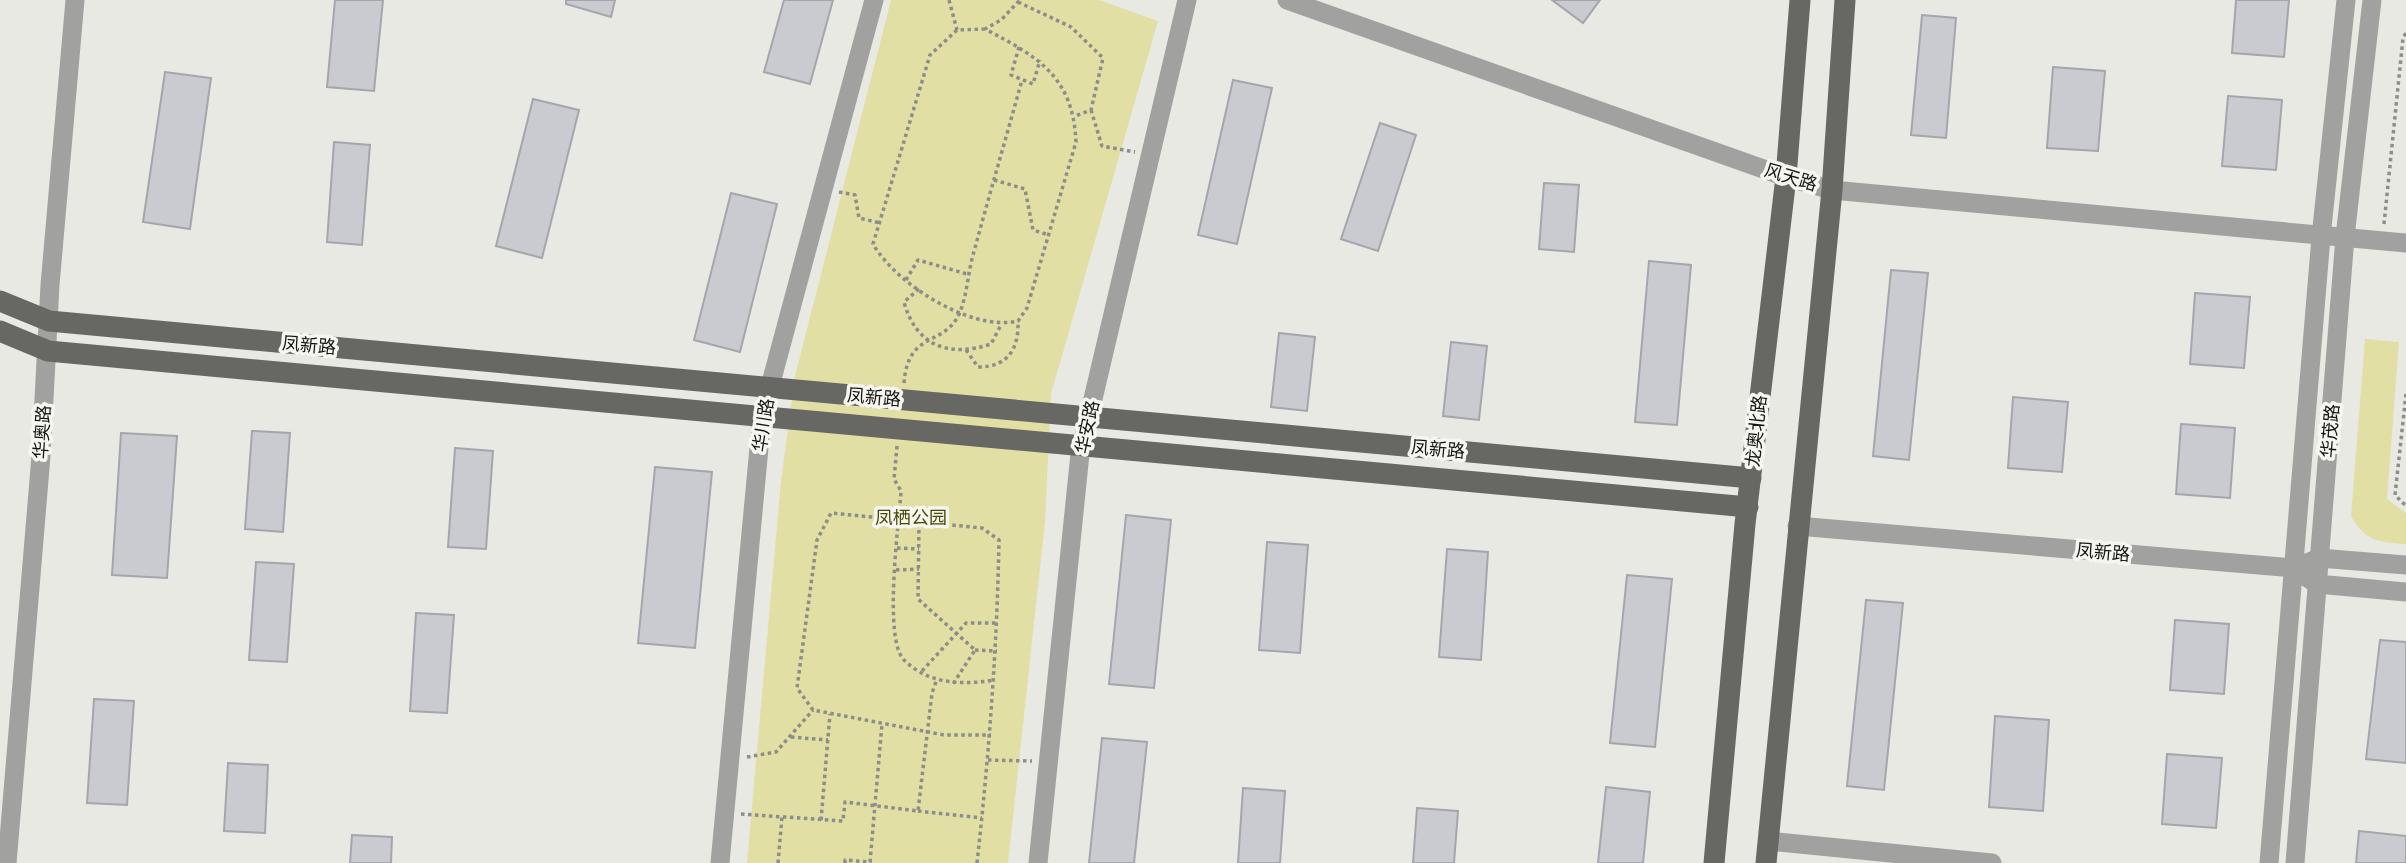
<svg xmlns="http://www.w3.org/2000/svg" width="2406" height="863" font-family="'PT Sans Narrow','Noto Sans SC',sans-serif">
	<rect width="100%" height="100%" fill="#e9e9e3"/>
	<g fill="#e1dfa4">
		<path d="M891,0H1099L1158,21L1051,394L1045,522L1008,863H747L781,481L795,376Z"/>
		<path d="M2365,339L2399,342L2387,499L2406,513V544C2378,542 2366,542 2351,516Z"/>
	</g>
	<g fill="#c9cbd0" stroke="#a4a6ab" stroke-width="2">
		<path d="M335,0H383L374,91L327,87Z"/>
		<path d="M566,0H615L611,17L566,4Z"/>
		<path d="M784,0H833L810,84L764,72Z"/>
		<path d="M1552,0H1600L1583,23Z"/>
		<path d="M2236,0H2289L2284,57L2232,53Z"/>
		<path d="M1922,15L1956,18L1946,138L1911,135Z"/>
		<path d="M2053,67L2105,71L2098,151L2047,148Z"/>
		<path d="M165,72L211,78L190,229L143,222Z"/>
		<path d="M1233,80L1272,88L1237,244L1198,235Z"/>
		<path d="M2228,96L2282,100L2276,170L2222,166Z"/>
		<path d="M533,99L579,110L542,258L496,246Z"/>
		<path d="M1380,123L1416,135L1378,251L1341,239Z"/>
		<path d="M334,142L370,145L362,245L327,242Z"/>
		<path d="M1544,183L1579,185L1574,252L1539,249Z"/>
		<path d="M731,193L777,204L740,352L694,340Z"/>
		<path d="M1649,261L1691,265L1677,425L1635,422Z"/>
		<path d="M1891,270L1928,273L1909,460L1873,456Z"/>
		<path d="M2195,293L2250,297L2244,368L2190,364Z"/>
		<path d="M1279,333L1315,337L1307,411L1271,407Z"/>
		<path d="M1451,342L1487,346L1479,420L1443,416Z"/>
		<path d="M2013,397L2068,402L2062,472L2008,468Z"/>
		<path d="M2181,424L2235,428L2230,498L2176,494Z"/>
		<path d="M252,431L290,433L283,532L245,529Z"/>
		<path d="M121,433L177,436L167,578L112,575Z"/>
		<path d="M455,448L493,451L486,549L448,547Z"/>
		<path d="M655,467L712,472L695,648L638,643Z"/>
		<path d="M1126,515L1171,520L1154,688L1109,684Z"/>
		<path d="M1267,542L1308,545L1300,653L1259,650Z"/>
		<path d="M1447,549L1488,552L1481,660L1439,657Z"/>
		<path d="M256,562L294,564L287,662L249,660Z"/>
		<path d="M1627,575L1672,579L1655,747L1610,743Z"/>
		<path d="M1866,600L1903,603L1884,790L1847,786Z"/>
		<path d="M416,613L454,615L447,713L410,711Z"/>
		<path d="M2175,620L2229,624L2224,694L2170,690Z"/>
		<path d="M2380,640L2406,642V763L2366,759Z"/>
		<path d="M94,699L134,701L127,805L87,803Z"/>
		<path d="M1995,716L2049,720L2043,811L1989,807Z"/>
		<path d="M1102,738L1147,742L1134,863H1089Z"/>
		<path d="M2167,754L2222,758L2216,828L2162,824Z"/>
		<path d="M228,763L268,765L265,833L224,831Z"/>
		<path d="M1606,787L1650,792L1643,863H1598Z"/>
		<path d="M1243,788L1285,791L1280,863H1238Z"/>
		<path d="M1417,808L1458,811L1454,863H1413Z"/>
		<path d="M2359,831L2406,836V863H2356Z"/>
		<path d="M352,835L392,837L391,863H350Z"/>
	</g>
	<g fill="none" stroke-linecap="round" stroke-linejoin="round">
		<g stroke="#8d8d89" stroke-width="3.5" stroke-dasharray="3.5 3.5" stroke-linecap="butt">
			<path d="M949,0L957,30"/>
			<path d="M1018,2L1071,27L1103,58L1091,110L1075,116"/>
			<path d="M985,29L957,30L930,55L873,244C896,284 971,332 1018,321L1027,308L1076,142C1073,76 1038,57 985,29L1001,20L1020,0"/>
			<path d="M1019,47L1011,75L1033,84L1040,60"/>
			<path d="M1091,110L1102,146L1135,152"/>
			<path d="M994,180L1025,189L1033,230L1049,235"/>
			<path d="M839,192L855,195L859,218L880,223"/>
			<path d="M2384,224L2403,38L2406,33"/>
			<path d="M906,280L918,260L967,274"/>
			<path d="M919,289L904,302C916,346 949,358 991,344L1001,325"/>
			<path d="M966,350L978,367C1008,367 1019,349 1018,321"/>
			<path d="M904,383C908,329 945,348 960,312C967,295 968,273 973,255C989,196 1006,138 1022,80"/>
			<path d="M2406,394L2395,495L2406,506"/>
			<path d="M897,446L894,479L901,491C899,523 883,639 904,660C929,685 964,685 995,680"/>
			<path d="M919,523L918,599L975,650L953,684"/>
			<path d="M897,548L919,549"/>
			<path d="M896,570L919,569"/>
			<path d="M975,650L997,651"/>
			<path d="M922,671L966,623H998"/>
			<path d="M791,737L828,740"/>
			<path d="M747,757L776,752L813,710"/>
			<path d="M988,760L1032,761"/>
			<path d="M918,811L982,818"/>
			<path d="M741,814L843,821L845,802L918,811L932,693L937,679"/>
			<path d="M821,820L830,714"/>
			<path d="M778,863L782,817"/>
			<path d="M845,863V860L870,862L882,724"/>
			<path d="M977,863C989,755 997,648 999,540L982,528L831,513L817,540L797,688L813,710L944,735H991"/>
		</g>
		<g stroke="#a1a19f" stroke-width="19">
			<path d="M1287,0L1786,177L1832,190L2406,243"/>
			<path d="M1797,526L2294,568L2319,558L2406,565"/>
			<path d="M2306,577L2317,584L2406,592"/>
			<path d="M1768,841L1992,863"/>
			<path d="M7,863L41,456L50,285L75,0"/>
			<path d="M720,863L762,416L874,0"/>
			<path d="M1038,863L1080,454L1187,0"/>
			<path d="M2269,863L2321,237L2346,0"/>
			<path d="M2295,863L2345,237L2372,0"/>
		</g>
		<g stroke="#676763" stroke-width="21">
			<path d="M0,301L49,321L1751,478"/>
			<path d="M0,331L48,351L1748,507"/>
			<path d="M1714,863L1745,524L1786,177L1800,0"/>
			<path d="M1766,863L1832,190L1845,0"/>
		</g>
	</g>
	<g text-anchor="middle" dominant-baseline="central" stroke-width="7" stroke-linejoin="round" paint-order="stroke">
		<g font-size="18" fill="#151513" stroke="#f6f6f1">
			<text transform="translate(1791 177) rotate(17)">风天路</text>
			<text transform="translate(309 345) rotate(5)">凤新路</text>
			<text transform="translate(874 397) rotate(5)">凤新路</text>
			<text transform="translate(763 425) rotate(-81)">华川路</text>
			<text transform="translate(1087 427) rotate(-78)">华安路</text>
			<text transform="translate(1756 431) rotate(-84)">龙奥北路</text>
			<text transform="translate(2330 431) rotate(-85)">华茂路</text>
			<text transform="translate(42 432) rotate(-86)">华奥路</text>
			<text transform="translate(1438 449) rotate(5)">凤新路</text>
			<text transform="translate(2103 552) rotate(5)">凤新路</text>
		</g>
		<g font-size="18" fill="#4c4908" stroke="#f6f6f1">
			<text x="911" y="517">凤栖公园</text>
		</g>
	</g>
</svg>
